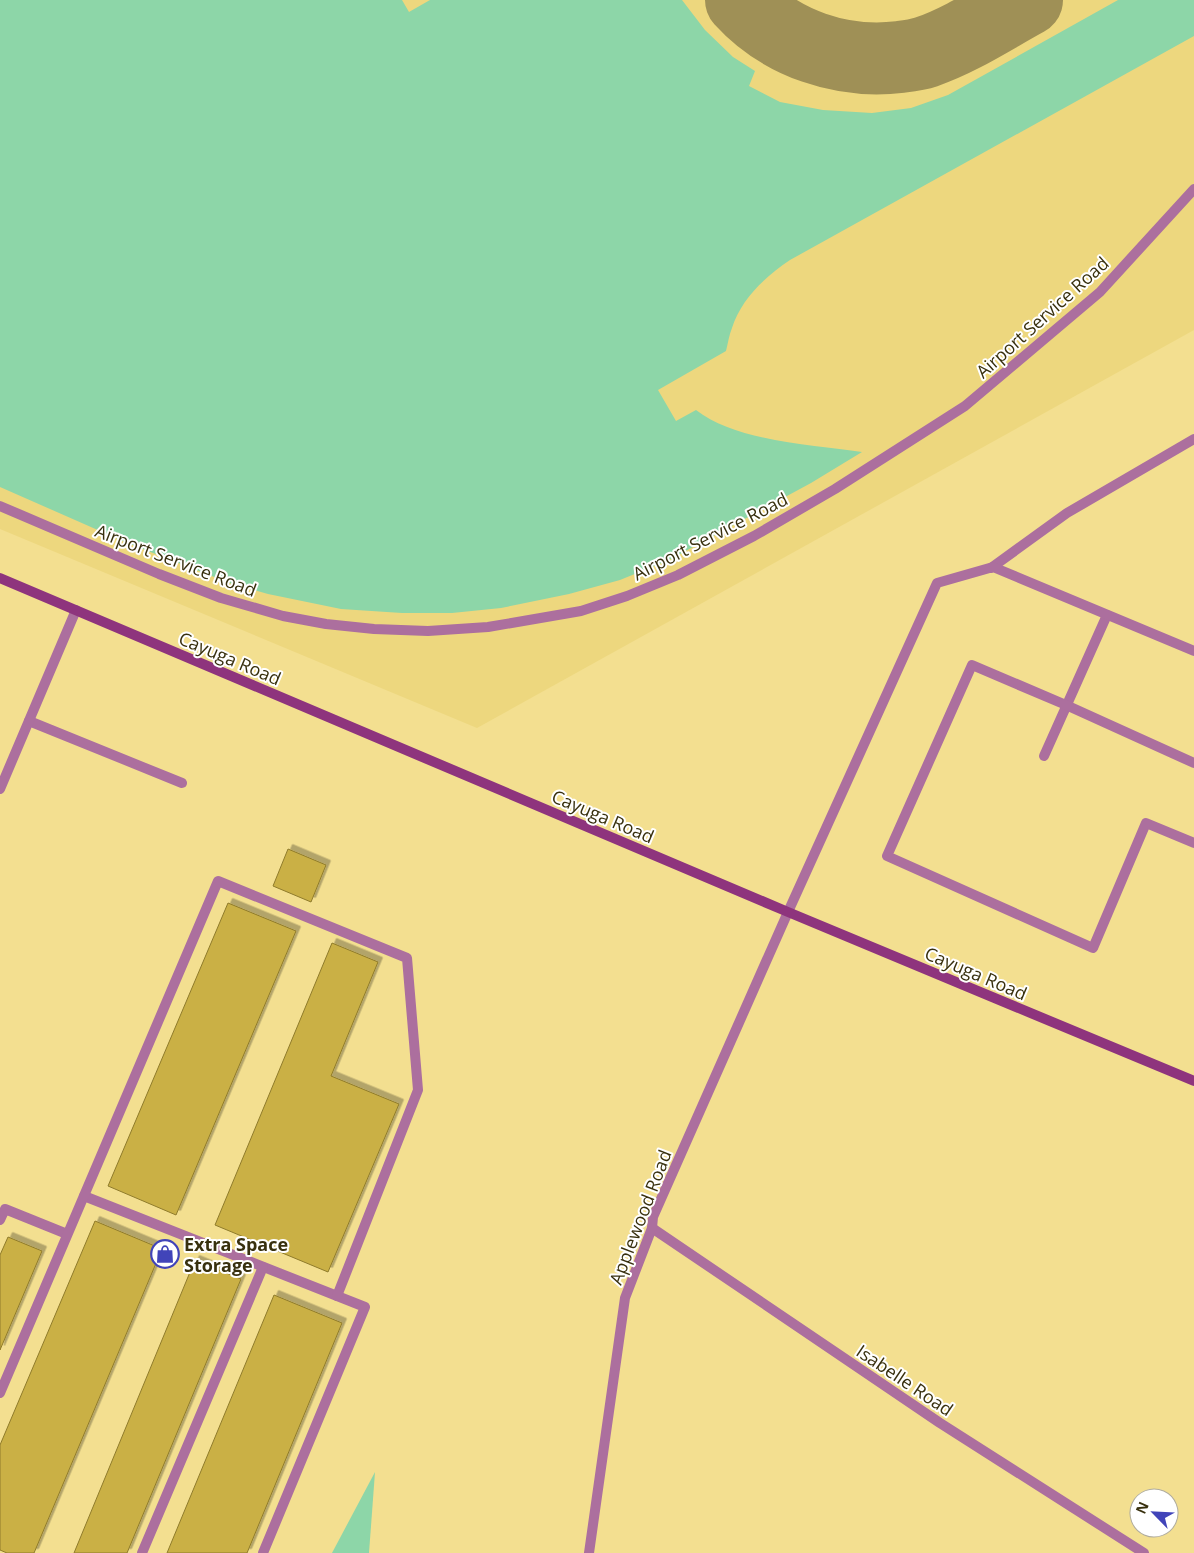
<svg xmlns="http://www.w3.org/2000/svg" width="1194" height="1553" font-family="'Open Sans',sans-serif">
	<defs>
		<filter id="shadow"><feDropShadow dx="4.5" dy="-4.5" stdDeviation="0" flood-color="#0004"/></filter>
	</defs>
	<rect width="100%" height="100%" fill="#f3df90"/>
	<path fill="#edd77e" d="M0,0H1194V330L477,728L0,529Z"/>
	<g fill="#8dd6a8">
		<path d="M0,0H402L409,12L430,0H682L705,30L733,57L755,71L749,86L780,102L823,110L872,113L911,108L948,95L1118,0H1194V36L790,260C765,277 741,299 732,328C729,335 728,343 726,351L658,390L676,421L696,410C735,441 813,445 862,452L811,483L669,560L620,580L569,594L501,608L452,613H402L341,609L268,594L232,584L125,542L0,487Z"/>
		<path d="M375,1472L369,1553H332Z"/>
	</g>
	<g fill="none" stroke-linecap="round" stroke-linejoin="round">
		<path stroke="#9f9056" stroke-width="72" d="M741,0C781,44 842,64 900,57C908,56 917,55 926,52C961,40 994,18 1027,0"/>
	</g>
	<g fill="#cab045" stroke="#8f7b2b" filter="url(#shadow)">
		<path d="M288,849L326,865L311,902L273,886Z"/>
		<path d="M228,903L296,931L176,1215L108,1186Z"/>
		<path d="M332,943L378,962L331,1076L399,1104L328,1272L215,1225Z"/>
		<path d="M95,1221L162,1249L34,1553H7L0,1550V1445Z"/>
		<path d="M8,1237L42,1251L0,1350V1255Z"/>
		<path d="M195,1260L241,1279L127,1553H74Z"/>
		<path d="M274,1295L342,1323L247,1553H167Z"/>
	</g>
	<g fill="none" stroke-linecap="round" stroke-linejoin="round">
		<g stroke="#ac6f9e" stroke-width="10">
			<path d="M0,506L159,574L221,598L283,616L326,624L374,629L428,631L488,627L581,611L627,596L678,575L754,536L835,489L965,406L1100,292L1194,189"/>
			<path d="M991,568L1067,513L1194,439"/>
			<path d="M29,721L182,783"/>
			<path d="M1044,756L1107,615"/>
			<path d="M1194,763L1066,705L972,665L887,856L1093,948L1146,823L1194,843"/>
			<path d="M0,789L76,610"/>
			<path d="M788,912L937,583L993,567L1194,651"/>
			<path d="M84,1196L365,1307L263,1553"/>
			<path d="M0,1220L5,1209L67,1234"/>
			<path d="M0,1393L218,881L407,958L418,1090L337,1296"/>
			<path d="M142,1553L263,1267"/>
		</g>
		<g stroke="#ac6f9e" stroke-width="10">
			<path d="M652,1228L940,1423L1144,1553"/>
			<path d="M589,1553L625,1298L652,1228L653,1217L788,912"/>
		</g>
		<path stroke="#8e347d" stroke-width="10" d="M0,578L788,912L1194,1081"/>
	</g>
	<defs>
		<symbol id="shop-ring" viewBox="-11 -11 22 22"><circle r="9.5" fill="#fff" stroke="#4144b9" stroke-width="1.5"/><path d="M-5-2.5h2.3a2.7 3.5 0 0 1 5.4 0H5L5.5 6h-11ZM-1.5-2.5h3a1.5 2.3 0 0 0-3 0Z" fill="#4144b9"/></symbol>
	</defs>
	<g fill-rule="evenodd">
		<use href="#shop-ring" x="149" y="1238" width="32" height="32"/>
	</g>
	<g text-anchor="middle" dominant-baseline="central" stroke-width="4" stroke-linejoin="round" paint-order="stroke">
		<g font-size="18" fill="#38300e" stroke="#fff">
			<text transform="translate(1042 317) rotate(-42)">Airport Service Road</text>
			<text transform="translate(710 536) rotate(-27)">Airport Service Road</text>
			<text transform="translate(176 560) rotate(21)">Airport Service Road</text>
			<text transform="translate(230 658) rotate(23)">Cayuga Road</text>
			<text transform="translate(603 816) rotate(23)">Cayuga Road</text>
			<text transform="translate(976 973) rotate(23)">Cayuga Road</text>
			<text transform="translate(640 1217) rotate(-69)">Applewood Road</text>
			<text transform="translate(905 1380) rotate(34)">Isabelle Road</text>
		</g>
		<g font-size="18" font-weight="bold" fill="#38300e" stroke="#fff" text-anchor="start">
			<text x="184" y="1244">Extra Space<tspan x="184" dy="21">Storage</tspan></text>
		</g>
	</g>
	<g transform="translate(1154 1513) rotate(294)"><circle r="24" fill="#ffffff" stroke="#afac9f"/>
	<path d="M0-4L9 19L0 12L-9 19Z" fill="#4144b9"/>
	<text y="-8" font-size="14" font-weight="bold" text-anchor="middle" fill="#38300e">N</text>
	</g>
</svg>
